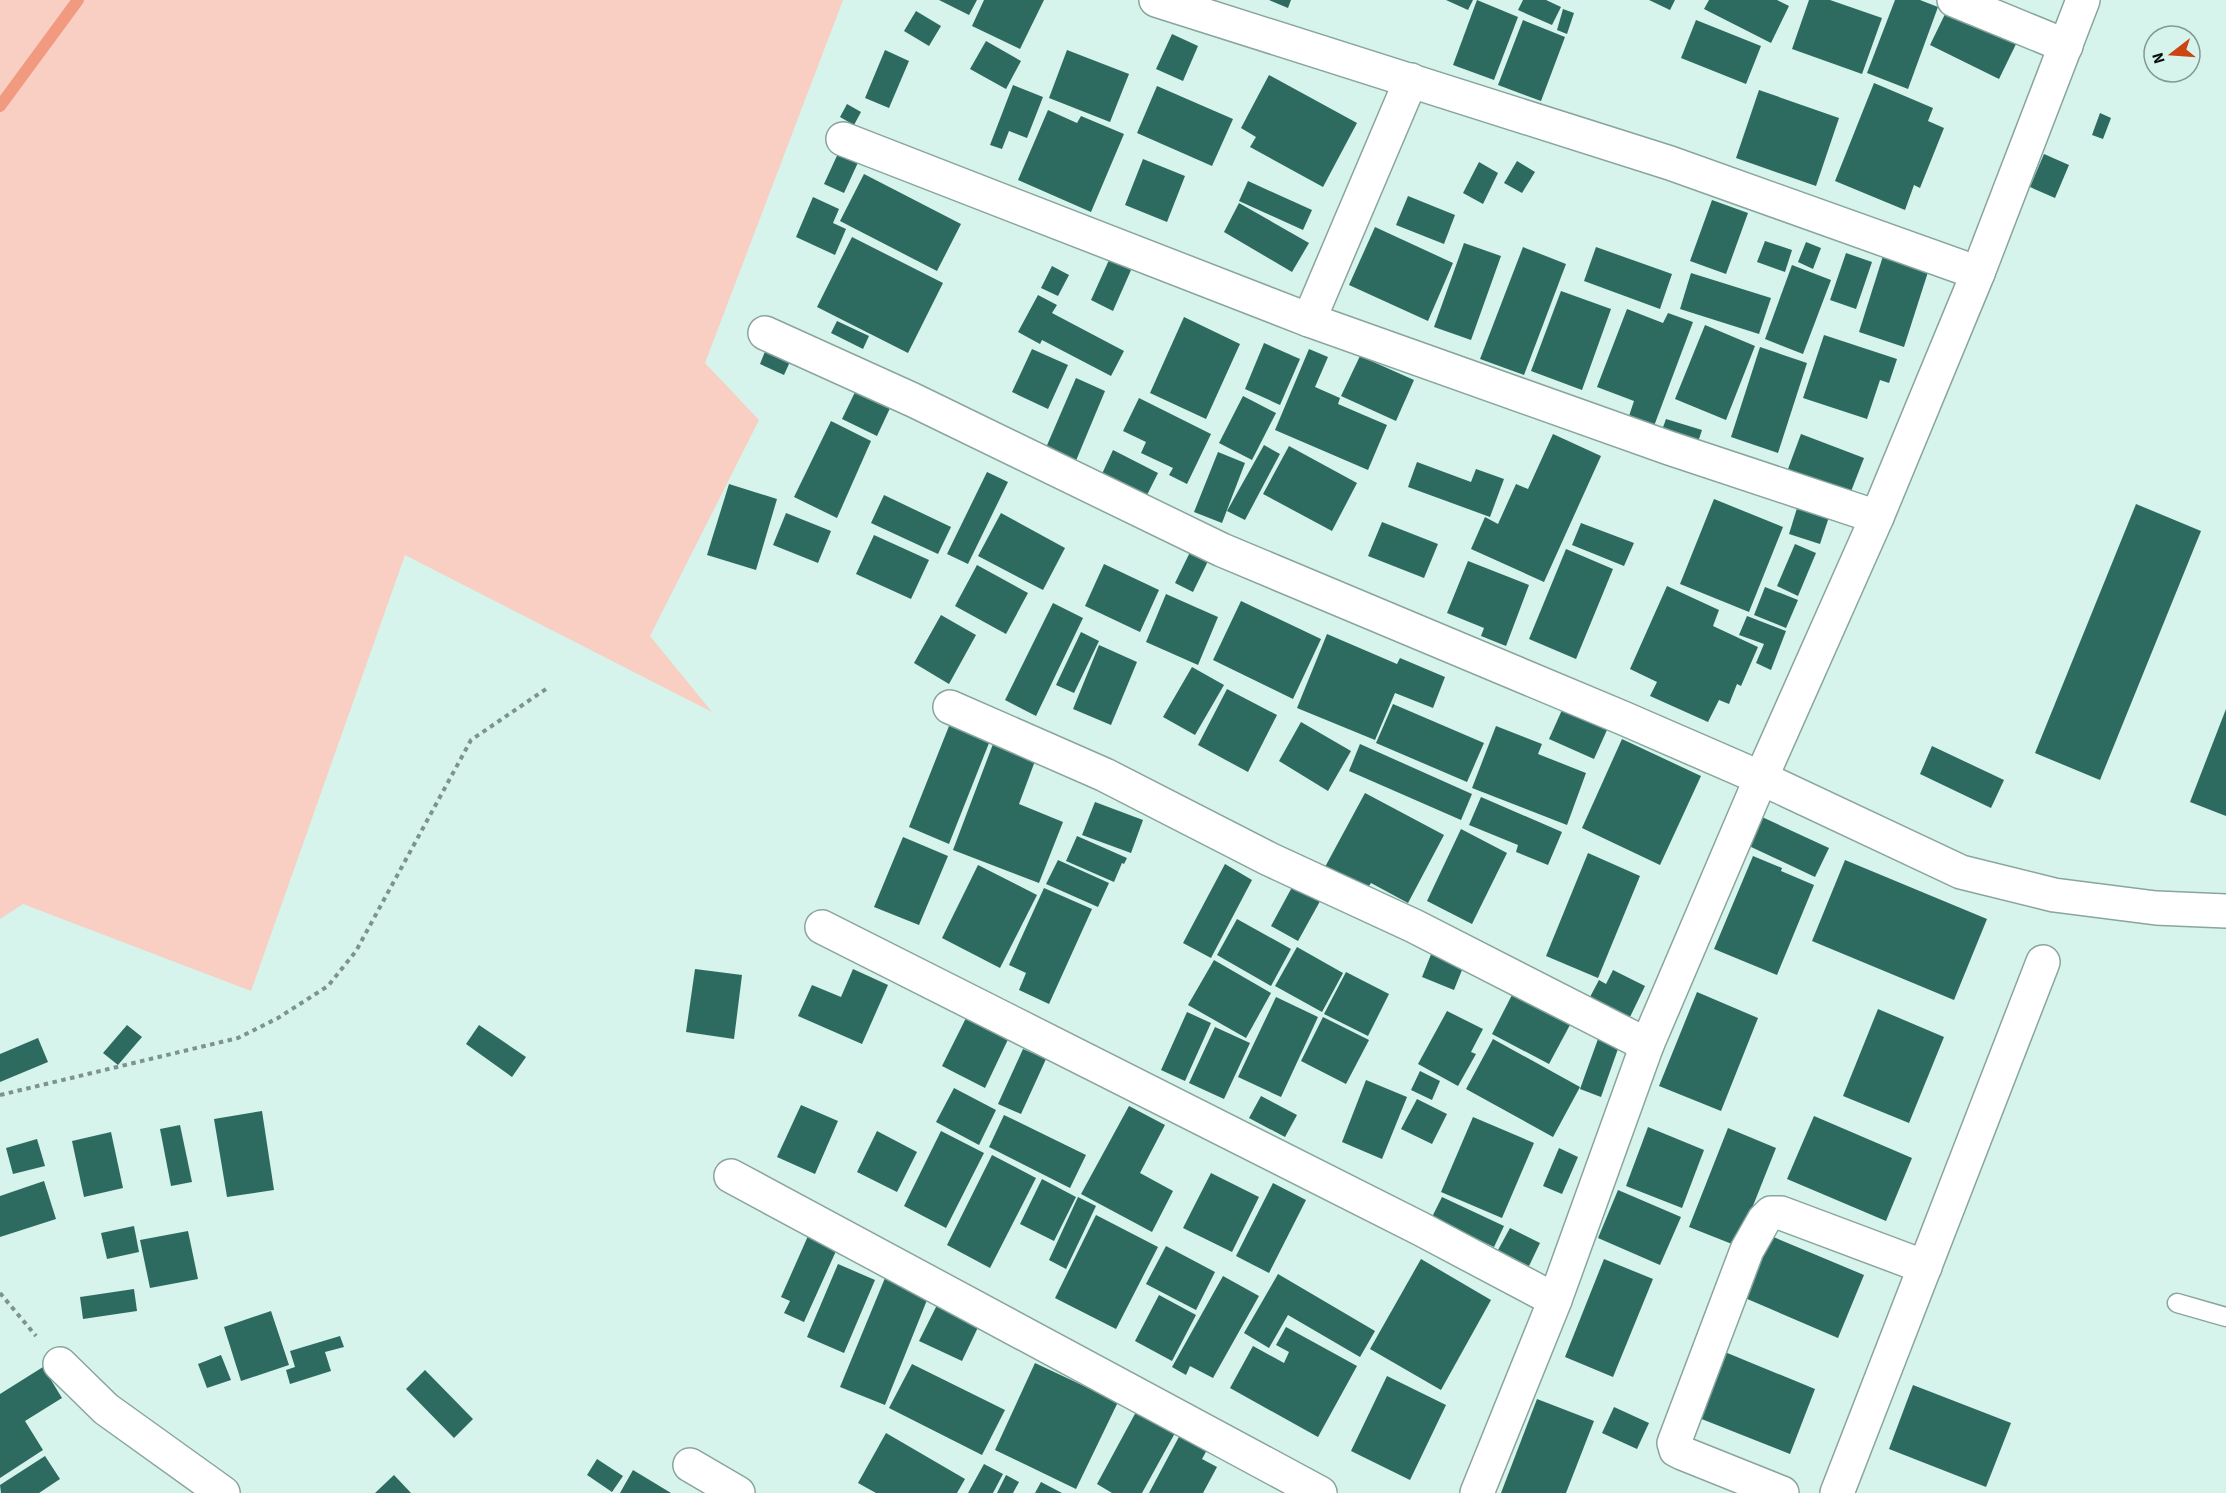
<svg xmlns="http://www.w3.org/2000/svg" width="2226" height="1493" font-family="'Source Sans 3',sans-serif">
	<rect width="100%" height="100%" fill="#d6f3ec"/>
	<path fill="#f8cfc2" d="M0,0H843L705,363L759,420L650,636L712,712L405,555L251,991L23,904L0,919Z"/>
	<g fill="none" stroke-linecap="round" stroke-linejoin="round">
		<path stroke="#f19a7f" stroke-width="12" d="M0,106L78,0"/>
	</g>
	<g fill="#2d6b60">
		<path d="M939,0H977L969,15Z"/>
		<path d="M984,0H1044L1020,49L972,26Z"/>
		<path d="M1269,0H1291L1288,8Z"/>
		<path d="M1446,0H1473L1468,10Z"/>
		<path d="M1477,0L1518,17L1494,80L1453,65Z"/>
		<path d="M1523,0H1546L1561,7L1552,25L1518,10Z"/>
		<path d="M1649,0H1675L1670,10Z"/>
		<path d="M1709,0H1777L1789,6L1771,43L1704,9Z"/>
		<path d="M1809,0H1830L1882,18L1862,74L1792,49Z"/>
		<path d="M1895,0H1920L1938,7L1908,89L1867,73Z"/>
		<path d="M1948,8L2017,42L1999,79L1930,45Z"/>
		<path d="M1563,9L1574,13L1567,34L1557,30Z"/>
		<path d="M916,11L941,26L929,46L904,31Z"/>
		<path d="M1523,20L1565,37L1541,101L1498,85Z"/>
		<path d="M1696,20L1761,46L1746,84L1681,58Z"/>
		<path d="M1172,34L1198,46L1183,81L1156,69Z"/>
		<path d="M986,41L1021,61L1006,89L970,69Z"/>
		<path d="M885,50L909,61L889,108L865,98Z"/>
		<path d="M1067,50L1129,74L1110,122L1049,98Z"/>
		<path d="M1269,75L1357,123L1323,187L1250,147L1256,137L1241,128Z"/>
		<path d="M1874,83L1933,108L1928,121L1944,128L1920,188L1914,185L1905,210L1835,181Z"/>
		<path d="M1013,85L1043,97L1027,138L1009,131L1002,149L990,145Z"/>
		<path d="M1157,86L1233,119L1212,166L1137,133Z"/>
		<path d="M1759,90L1839,118L1816,186L1736,158Z"/>
		<path d="M847,104L861,112L854,125L840,117Z"/>
		<path d="M1048,110L1077,123L1081,116L1124,134L1091,212L1018,180Z"/>
		<path d="M2100,113L2111,118L2103,139L2092,135Z"/>
		<path d="M841,147L861,156L844,193L824,184Z"/>
		<path d="M2044,154L2069,165L2055,198L2030,187Z"/>
		<path d="M1143,159L1185,176L1167,222L1125,205Z"/>
		<path d="M1517,161L1535,172L1522,193L1504,183Z"/>
		<path d="M1479,162L1498,173L1483,204L1463,193Z"/>
		<path d="M864,174L961,224L937,271L840,221Z"/>
		<path d="M1248,181L1312,210L1303,230L1239,201Z"/>
		<path d="M1408,196L1455,215L1444,244L1396,225Z"/>
		<path d="M813,197L839,209L833,223L846,229L835,255L796,237Z"/>
		<path d="M1712,200L1748,213L1726,274L1690,261Z"/>
		<path d="M1239,203L1309,243L1292,272L1224,232Z"/>
		<path d="M1375,227L1453,263L1428,321L1349,285Z"/>
		<path d="M852,237L943,283L908,353L817,307Z"/>
		<path d="M1765,241L1792,250L1785,272L1757,262Z"/>
		<path d="M1806,242L1821,248L1813,269L1798,262Z"/>
		<path d="M1464,243L1501,256L1471,340L1434,327Z"/>
		<path d="M1523,247L1566,264L1524,375L1480,359Z"/>
		<path d="M1596,247L1672,274L1660,309L1584,281Z"/>
		<path d="M1846,253L1872,262L1856,309L1830,300Z"/>
		<path d="M1883,256L1928,272L1904,347L1859,332Z"/>
		<path d="M1109,260L1131,270L1113,311L1091,300Z"/>
		<path d="M1792,265L1831,280L1803,354L1765,339Z"/>
		<path d="M1052,266L1069,275L1058,296L1041,288Z"/>
		<path d="M1691,273L1771,298L1759,334L1680,309Z"/>
		<path d="M1561,291L1611,309L1582,390L1531,371Z"/>
		<path d="M1038,295L1057,305L1052,313L1124,351L1111,376L1042,340L1040,344L1018,332Z"/>
		<path d="M1627,309L1663,323L1668,313L1693,322L1654,426L1629,416L1634,401L1597,387Z"/>
		<path d="M1184,317L1240,344L1206,419L1150,393Z"/>
		<path d="M837,321L869,336L863,349L831,333Z"/>
		<path d="M1705,325L1755,346L1726,420L1675,399Z"/>
		<path d="M1824,335L1897,359L1889,383L1880,380L1867,419L1803,398Z"/>
		<path d="M1264,343L1300,359L1280,405L1245,389Z"/>
		<path d="M768,344L793,355L784,375L760,364Z"/>
		<path d="M1760,347L1807,363L1778,453L1731,437Z"/>
		<path d="M1032,349L1068,365L1048,409L1012,392Z"/>
		<path d="M1309,349L1328,357L1315,387L1340,398L1338,404L1387,425L1368,470L1275,430Z"/>
		<path d="M1360,356L1414,380L1396,421L1341,396Z"/>
		<path d="M1076,378L1105,391L1075,463L1045,450Z"/>
		<path d="M857,388L891,406L877,436L842,419Z"/>
		<path d="M1243,396L1276,413L1252,460L1219,443Z"/>
		<path d="M1139,398L1211,434L1187,484L1169,475L1173,468L1141,453L1146,442L1123,431Z"/>
		<path d="M1666,419L1702,430L1698,442L1662,430Z"/>
		<path d="M831,421L871,441L837,518L794,497Z"/>
		<path d="M1553,434L1601,456L1544,582L1471,549L1485,517L1498,524L1516,484L1528,489Z"/>
		<path d="M1801,434L1864,458L1850,494L1788,469Z"/>
		<path d="M1264,445L1280,454L1245,520L1227,511Z"/>
		<path d="M1289,446L1357,483L1332,531L1263,494Z"/>
		<path d="M1113,450L1158,473L1145,499L1101,476Z"/>
		<path d="M1218,452L1245,463L1222,523L1194,512Z"/>
		<path d="M1417,462L1471,482L1476,469L1504,479L1490,517L1408,487Z"/>
		<path d="M987,472L1008,482L968,564L947,554Z"/>
		<path d="M729,484L777,499L756,570L707,555Z"/>
		<path d="M884,495L951,527L938,554L871,523Z"/>
		<path d="M1714,499L1783,527L1749,612L1680,584Z"/>
		<path d="M2136,504L2201,531L2100,780L2035,753Z"/>
		<path d="M1798,505L1829,517L1820,544L1789,534Z"/>
		<path d="M786,513L831,531L818,563L773,545Z"/>
		<path d="M1001,513L1065,548L1043,590L978,556Z"/>
		<path d="M1382,522L1438,544L1424,578L1368,556Z"/>
		<path d="M1581,523L1634,543L1624,566L1572,545Z"/>
		<path d="M874,535L929,560L911,599L856,574Z"/>
		<path d="M1795,544L1816,553L1798,596L1777,586Z"/>
		<path d="M1192,548L1210,557L1193,592L1175,583Z"/>
		<path d="M1566,549L1613,569L1576,659L1529,639Z"/>
		<path d="M1468,561L1529,585L1506,646L1481,636L1484,628L1447,613Z"/>
		<path d="M1104,564L1159,590L1140,632L1085,606Z"/>
		<path d="M977,565L1028,593L1006,634L955,606Z"/>
		<path d="M1667,586L1719,610L1713,626L1758,647L1741,686L1737,684L1729,704L1719,700L1708,722L1650,696L1657,682L1630,669Z"/>
		<path d="M1765,587L1798,600L1786,628L1754,615Z"/>
		<path d="M1166,594L1218,617L1198,665L1146,642Z"/>
		<path d="M1241,601L1321,639L1293,699L1213,660Z"/>
		<path d="M1053,603L1083,618L1036,716L1005,700Z"/>
		<path d="M941,615L976,635L949,684L914,663Z"/>
		<path d="M1747,616L1786,631L1771,670L1756,663L1764,644L1739,635Z"/>
		<path d="M1081,632L1099,641L1074,693L1056,685Z"/>
		<path d="M1327,634L1397,664L1400,658L1445,677L1433,708L1395,693L1375,740L1297,708Z"/>
		<path d="M1099,645L1137,662L1111,725L1073,709Z"/>
		<path d="M1192,667L1224,685L1195,735L1163,717Z"/>
		<path d="M1227,689L1277,715L1248,772L1198,745Z"/>
		<path d="M1566,701L1611,721L1594,759L1549,739Z"/>
		<path d="M1393,704L1484,743L1467,782L1376,743Z"/>
		<path d="M2226,709V816L2190,802Z"/>
		<path d="M951,721L991,738L949,844L909,827Z"/>
		<path d="M1301,722L1351,751L1328,791L1279,761Z"/>
		<path d="M1496,726L1542,744L1538,754L1586,773L1567,825L1472,788Z"/>
		<path d="M1622,739L1701,776L1660,865L1582,828Z"/>
		<path d="M993,744L1035,761L1019,804L1063,822L1039,883L953,850Z"/>
		<path d="M1360,744L1472,794L1461,820L1349,771Z"/>
		<path d="M1932,746L2004,780L1991,808L1920,774Z"/>
		<path d="M1365,793L1444,835L1408,903L1371,883L1367,889L1325,867Z"/>
		<path d="M1481,797L1562,832L1548,865L1516,852L1518,845L1469,825Z"/>
		<path d="M1095,802L1143,820L1131,853L1082,835Z"/>
		<path d="M1762,817L1829,848L1815,877L1749,846Z"/>
		<path d="M1461,829L1507,853L1472,924L1427,901Z"/>
		<path d="M1077,836L1127,858L1124,864L1122,863L1114,882L1066,861Z"/>
		<path d="M903,837L948,856L919,925L874,907Z"/>
		<path d="M1588,853L1640,876L1598,978L1546,956Z"/>
		<path d="M1753,856L1782,868L1781,871L1814,885L1777,975L1714,949Z"/>
		<path d="M1058,860L1109,883L1098,907L1046,884Z"/>
		<path d="M1845,860L1987,919L1954,1000L1812,941Z"/>
		<path d="M1225,864L1252,880L1211,958L1183,943Z"/>
		<path d="M978,865L1037,895L1000,968L942,938Z"/>
		<path d="M1297,878L1324,894L1298,941L1271,926Z"/>
		<path d="M1044,888L1092,909L1049,1004L1019,990L1026,973L1009,965Z"/>
		<path d="M1237,919L1291,949L1271,986L1217,955Z"/>
		<path d="M1297,947L1343,973L1322,1012L1275,986Z"/>
		<path d="M1432,952L1464,965L1454,990L1422,977Z"/>
		<path d="M1214,960L1271,993L1246,1038L1188,1005Z"/>
		<path d="M695,969L742,975L734,1039L686,1032Z"/>
		<path d="M853,969L888,985L862,1044L798,1016L812,985L841,997Z"/>
		<path d="M1613,970L1645,986L1630,1017L1590,997L1599,980L1606,984Z"/>
		<path d="M1346,972L1389,994L1368,1036L1324,1014Z"/>
		<path d="M1697,992L1758,1018L1721,1111L1659,1086Z"/>
		<path d="M1513,993L1571,1023L1549,1064L1492,1034Z"/>
		<path d="M1276,997L1318,1017L1281,1097L1238,1077Z"/>
		<path d="M1878,1009L1944,1037L1909,1123L1843,1096Z"/>
		<path d="M970,1010L1012,1031L985,1088L942,1066Z"/>
		<path d="M1447,1011L1483,1029L1471,1052L1476,1054L1458,1086L1418,1064Z"/>
		<path d="M1187,1012L1211,1023L1185,1081L1161,1070Z"/>
		<path d="M1323,1017L1369,1040L1346,1084L1301,1061Z"/>
		<path d="M127,1025L142,1037L118,1065L103,1053Z"/>
		<path d="M479,1025L526,1057L512,1077L466,1044Z"/>
		<path d="M1215,1027L1250,1043L1224,1099L1189,1083Z"/>
		<path d="M38,1038L48,1062L0,1082V1054Z"/>
		<path d="M1493,1039L1580,1087L1553,1137L1466,1089Z"/>
		<path d="M1598,1039L1619,1046L1601,1097L1580,1089Z"/>
		<path d="M1023,1049L1046,1059L1021,1114L998,1104Z"/>
		<path d="M1420,1071L1440,1081L1432,1100L1411,1090Z"/>
		<path d="M1366,1080L1407,1097L1382,1159L1342,1142Z"/>
		<path d="M954,1088L996,1110L979,1145L936,1122Z"/>
		<path d="M1261,1096L1297,1115L1285,1137L1249,1118Z"/>
		<path d="M1417,1099L1447,1114L1432,1144L1401,1129Z"/>
		<path d="M801,1105L838,1121L815,1174L777,1157Z"/>
		<path d="M1129,1106L1165,1125L1140,1173L1173,1191L1152,1232L1081,1194Z"/>
		<path d="M262,1111L274,1190L227,1197L214,1119Z"/>
		<path d="M1004,1115L1086,1155L1070,1188L989,1147Z"/>
		<path d="M1814,1116L1912,1158L1886,1221L1787,1179Z"/>
		<path d="M1473,1117L1534,1143L1502,1218L1441,1192Z"/>
		<path d="M180,1125L192,1182L171,1186L160,1129Z"/>
		<path d="M1648,1127L1704,1150L1682,1208L1626,1186Z"/>
		<path d="M1728,1128L1776,1148L1737,1246L1689,1227Z"/>
		<path d="M877,1131L917,1152L897,1192L857,1172Z"/>
		<path d="M941,1131L984,1153L946,1228L904,1206Z"/>
		<path d="M111,1132L123,1188L84,1197L72,1141Z"/>
		<path d="M37,1139L45,1166L13,1174L6,1148Z"/>
		<path d="M1559,1148L1578,1157L1562,1194L1543,1186Z"/>
		<path d="M992,1155L1036,1178L990,1268L947,1245Z"/>
		<path d="M1211,1173L1259,1197L1232,1252L1183,1228Z"/>
		<path d="M1042,1179L1076,1197L1054,1241L1020,1224Z"/>
		<path d="M44,1181L56,1219L0,1237V1196Z"/>
		<path d="M1273,1183L1306,1200L1269,1273L1236,1256Z"/>
		<path d="M1618,1190L1681,1217L1660,1265L1598,1238Z"/>
		<path d="M1078,1197L1096,1206L1066,1269L1049,1260Z"/>
		<path d="M1442,1197L1504,1226L1494,1247L1432,1217Z"/>
		<path d="M1096,1215L1158,1247L1116,1329L1055,1298Z"/>
		<path d="M134,1226L139,1252L107,1259L101,1233Z"/>
		<path d="M812,1227L841,1240L804,1322L784,1313L790,1301L781,1297Z"/>
		<path d="M1510,1228L1540,1243L1529,1266L1498,1250Z"/>
		<path d="M188,1231L198,1279L150,1288L140,1240Z"/>
		<path d="M1764,1233L1864,1275L1838,1338L1738,1295Z"/>
		<path d="M1166,1246L1215,1272L1196,1310L1146,1284Z"/>
		<path d="M1421,1259L1491,1300L1441,1390L1370,1349Z"/>
		<path d="M1604,1259L1653,1279L1613,1377L1565,1357Z"/>
		<path d="M838,1264L875,1280L844,1353L807,1337Z"/>
		<path d="M1278,1274L1375,1331L1360,1357L1288,1315L1269,1348L1244,1333Z"/>
		<path d="M1223,1276L1259,1296L1213,1378L1190,1366L1186,1375L1172,1367Z"/>
		<path d="M885,1278L929,1295L885,1405L840,1387Z"/>
		<path d="M134,1289L137,1311L83,1319L80,1297Z"/>
		<path d="M1159,1295L1196,1315L1172,1361L1135,1341Z"/>
		<path d="M939,1301L981,1321L962,1361L919,1341Z"/>
		<path d="M271,1311L289,1365L241,1381L224,1327Z"/>
		<path d="M1286,1327L1357,1366L1318,1437L1230,1388L1253,1346L1284,1363L1289,1352L1276,1345Z"/>
		<path d="M340,1336L344,1347L325,1352L331,1371L290,1384L286,1370L295,1367L290,1351Z"/>
		<path d="M1720,1350L1815,1389L1790,1454L1694,1416Z"/>
		<path d="M221,1355L231,1380L207,1388L198,1364Z"/>
		<path d="M1035,1363L1118,1402L1076,1489L995,1450Z"/>
		<path d="M912,1364L1005,1410L982,1455L889,1408Z"/>
		<path d="M43,1367L62,1398L25,1421L43,1450L0,1478V1394Z"/>
		<path d="M425,1370L473,1419L454,1438L406,1389Z"/>
		<path d="M1387,1376L1446,1405L1410,1480L1351,1451Z"/>
		<path d="M1913,1385L2011,1423L1986,1487L1889,1449Z"/>
		<path d="M1537,1399L1594,1421L1566,1493H1501Z"/>
		<path d="M1614,1407L1649,1423L1637,1449L1602,1433Z"/>
		<path d="M1136,1412L1175,1433L1142,1493H1112L1097,1484Z"/>
		<path d="M886,1433L965,1479L957,1493H876L858,1483Z"/>
		<path d="M1181,1433L1208,1448L1202,1459L1217,1467L1203,1493H1149Z"/>
		<path d="M45,1456L60,1479L39,1493H1L0,1485Z"/>
		<path d="M597,1459L623,1476L612,1492L587,1475Z"/>
		<path d="M984,1464L1003,1474L993,1493H968Z"/>
		<path d="M633,1470L671,1493H620Z"/>
		<path d="M394,1475L411,1493H375Z"/>
		<path d="M1006,1475L1019,1482L1013,1493H997Z"/>
		<path d="M1041,1482L1062,1493H1035Z"/>
	</g>
	<g fill="none" stroke-linecap="round" stroke-linejoin="round">
		<defs>
			<path id="lane" d="M2177,1303L2226,1317"/>
			<g id="street">
				<path d="M1156,0L1670,163L1978,273"/>
				<path d="M1954,0L2066,46"/>
				<path d="M843,139L1309,320L1669,448L1877,517"/>
				<path d="M1309,320L1411,80"/>
				<path d="M765,333L913,400L1222,550L1623,718L1761,778L1961,872L2054,895L2156,908L2226,911"/>
				<path d="M950,707L1105,775L1269,859L1414,926L1647,1045"/>
				<path d="M822,927L1421,1229L1555,1300"/>
				<path d="M731,1176L1320,1493"/>
				<path d="M60,1364L106,1409L223,1493"/>
				<path d="M690,1465L738,1493"/>
				<path d="M1477,1493L1555,1300L1647,1045L1761,778L1877,517L1978,273L2083,0"/>
				<path d="M1782,1493L1682,1453L1676,1450L1674,1443L1747,1250L1764,1220L1771,1213H1781L1925,1267"/>
				<path d="M1837,1493L2043,962"/>
			</g>
		</defs>
		<use href="#lane" stroke="#89a59e" stroke-width="21"/>
		<use href="#street" stroke="#89a59e" stroke-width="36"/>
		<g stroke="#7e938e" stroke-width="4" stroke-dasharray="4.5 4.5" stroke-linecap="butt">
			<path d="M0,1095L238,1038L278,1018L328,986L356,951L471,740L549,687"/>
			<path d="M0,1293L36,1336"/>
		</g>
		<use href="#lane" stroke="#fff" stroke-width="18"/>
		<use href="#street" stroke="#fff" stroke-width="33"/>
	</g>
	<g transform="translate(2172 54) rotate(253)"><circle r="28" fill="#d6f3ec" stroke="#839994" stroke-width="1.5"/>
	<path d="M0-4.5L10 22L0 15L-10 22Z" fill="#cb4411"/>
	<text y="-9" font-size="16" font-weight="bold" text-anchor="middle" fill="#07110f">N</text>
	</g>
</svg>
